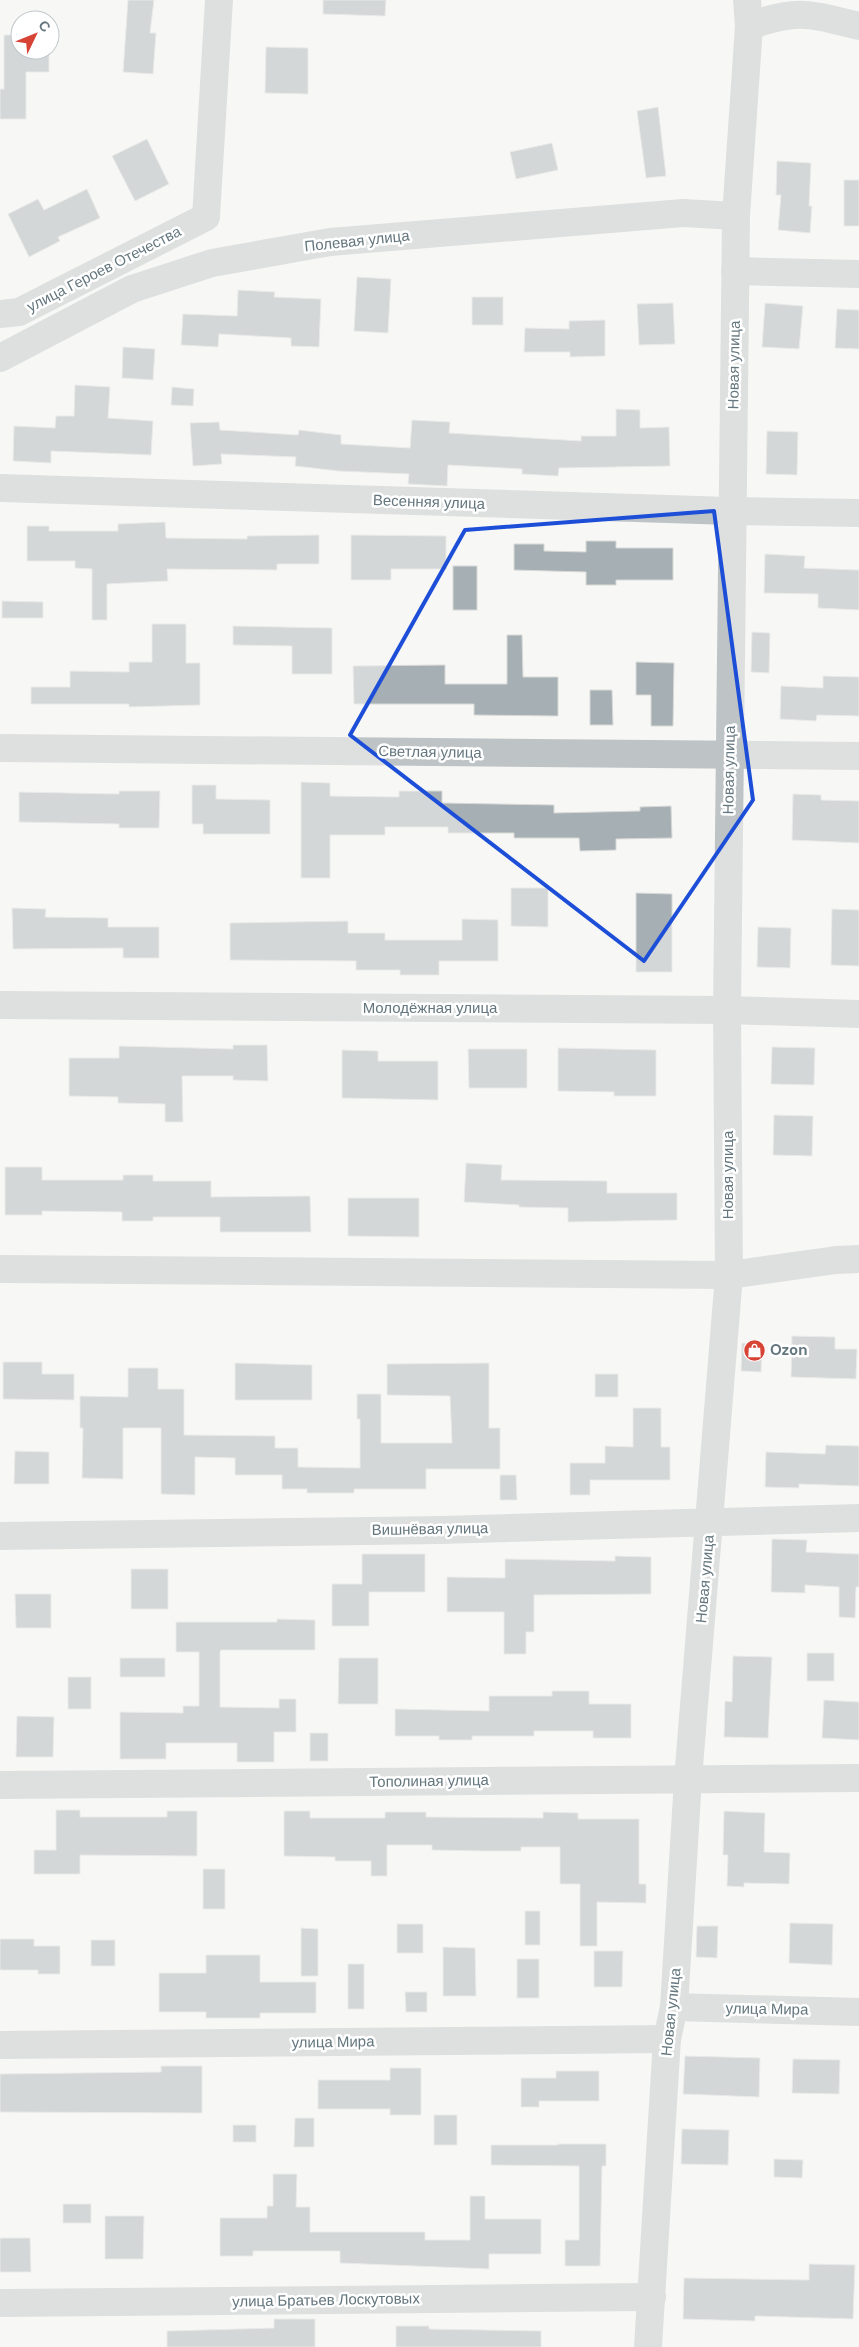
<svg xmlns="http://www.w3.org/2000/svg" width="859" height="2347" font-family="'DM Sans',sans-serif">
	<rect width="100%" height="100%" fill="#f7f7f5"/>
	<g fill="#a6b0b4" stroke="#d9d9d7">
		<path d="M128,0H154L150,33H156L153,74L123,72Z"/>
		<path d="M323,0H386L385,16L323,14Z"/>
		<path d="M4,35H20V50H49V72H26V119H0V89H4Z"/>
		<path d="M266,47L308,48V94L265,93Z"/>
		<path d="M658,107L666,176L646,178L637,111Z"/>
		<path d="M147,139L169,184L135,201L112,156Z"/>
		<path d="M552,143L558,170L516,179L510,152Z"/>
		<path d="M777,161L811,163L809,206H812L810,233L778,230L781,195H776Z"/>
		<rect x="844" y="180" width="15" height="46"/>
		<path d="M87,189L100,218L58,237L60,241L29,257L8,214L38,199L44,210Z"/>
		<path d="M357,277L391,279L388,333L354,331Z"/>
		<path d="M238,290L275,292L274,297L321,299L319,347L291,346V338L219,334L218,347L181,345L183,314L237,316Z"/>
		<rect x="472" y="297" width="31" height="28"/>
		<path d="M673,303L675,344L639,345L637,304Z"/>
		<path d="M765,303L803,306L799,349L762,347Z"/>
		<path d="M837,309L859,310V349L835,348Z"/>
		<path d="M605,320V356L570,357V352H524L525,328L569,329V321Z"/>
		<path d="M123,347L155,349L153,380L122,378Z"/>
		<path d="M75,385L110,387L108,418L153,421L151,455L51,451V463L13,461L14,426L55,428L56,416H74Z"/>
		<path d="M172,387L194,389L193,406L171,405Z"/>
		<path d="M616,409L640,410V428L669,427L670,466L559,468L558,476L522,474V469L448,465L447,486L408,484L409,474L338,471L295,466L296,457L221,454L222,464L193,466L190,423L219,422L220,430L298,435L299,430L341,435V444L410,448L412,420L450,422L449,433L581,441V436H616Z"/>
		<path d="M767,431L798,432L797,475L766,474Z"/>
		<path d="M165,522L166,538L247,539V536L319,535V564H277V570L167,569L168,581L107,584V620H92V569L75,568V561H27V526H49V531H118V524Z"/>
		<path d="M351,535L446,536V569H391V580H351Z"/>
		<path d="M586,541H616V548H673V580H616V585H586V572L514,570V544H544V551L586,552Z"/>
		<path d="M765,554L805,556L804,568L859,570V610L818,608V594L764,593Z"/>
		<rect x="453" y="566" width="24" height="44"/>
		<path d="M2,601L43,602V618H2Z"/>
		<path d="M152,624H186V663H200V705L129,707V704H31V687H70V671L129,672V662H152Z"/>
		<path d="M233,626L332,628V674H292V646L233,645Z"/>
		<path d="M752,632L770,633L769,673L751,672Z"/>
		<path d="M507,635H522L523,677H558V716L474,715V704H354L353,666L445,665V684H507Z"/>
		<path d="M636,662L674,663L673,726H651V695H636Z"/>
		<path d="M823,676L859,677V716L817,715L816,721L780,719L781,686L823,688Z"/>
		<path d="M590,690H612L613,725H590Z"/>
		<path d="M301,782L330,783V796L399,797V791H442V803L554,805V813L640,811V807L671,806L672,838L616,839V850L580,851L579,838H514V833H448V827H385V835H330V878H301Z"/>
		<path d="M192,785H216V799L270,800V834H203V824H192Z"/>
		<path d="M119,791H160L159,828H119V824L19,822V792L119,794Z"/>
		<path d="M793,794L821,795V800L859,801V843L792,840Z"/>
		<path d="M511,888H548V927L511,926Z"/>
		<path d="M636,893L672,894V972H636Z"/>
		<path d="M12,908L46,909L45,917L108,918V927H159V958H123V948L13,949Z"/>
		<path d="M832,909L859,910V966L831,965Z"/>
		<path d="M462,919L498,920V961H439V975H400V970H356V961L230,960V923L348,921V933H385V940H462Z"/>
		<path d="M758,927L791,928L790,968L757,967Z"/>
		<path d="M233,1045H267L268,1081L233,1080V1076H182L183,1122H165V1104L118,1103V1097L69,1096V1058H119V1046L233,1049Z"/>
		<path d="M772,1047L815,1048L814,1085L771,1084Z"/>
		<path d="M558,1048L656,1050V1096H614V1092L558,1091Z"/>
		<path d="M468,1049H527V1088H469Z"/>
		<path d="M342,1050L378,1051V1061H438V1100L342,1098Z"/>
		<path d="M774,1115L813,1116L812,1156L773,1155Z"/>
		<path d="M466,1163L502,1165L501,1180L607,1181V1193H677V1220L568,1222V1208L519,1207V1205L464,1202Z"/>
		<path d="M5,1167H42V1180H123V1175H153V1181H211V1197L310,1196L311,1232H220V1217H153V1221H122V1212L42,1211V1215H5Z"/>
		<path d="M348,1198H419V1237L348,1236Z"/>
		<path d="M792,1336L835,1337V1349H857L856,1379L791,1377Z"/>
		<path d="M742,1343L762,1344L761,1372L741,1371Z"/>
		<path d="M3,1362H42V1374H74V1400L3,1399Z"/>
		<path d="M235,1363L312,1365V1400H235Z"/>
		<path d="M489,1363V1428H500V1469H426V1489H354V1493H307V1489H282V1475H235V1458L195,1457V1495L161,1494V1428H123V1479L82,1478L83,1428H80V1396L128,1397V1368H158V1389H184V1435L275,1436V1448H298V1467L360,1468V1419H357V1394H381V1443H452L450,1396L387,1395V1364Z"/>
		<rect x="595" y="1374" width="23" height="23"/>
		<path d="M633,1408H661V1447H670V1480H590V1495H570V1463H605V1446L633,1447Z"/>
		<path d="M826,1445L859,1446V1486L799,1484V1488L765,1487L766,1452L825,1454Z"/>
		<path d="M15,1451L49,1452V1484H14Z"/>
		<path d="M500,1475H516L517,1500H500Z"/>
		<path d="M772,1539L807,1540L806,1552L859,1554V1587H856L855,1618L839,1617V1587L805,1585V1593L771,1592Z"/>
		<path d="M362,1554H425V1592H369V1626H332V1584H362Z"/>
		<path d="M615,1556L651,1557V1594L534,1595V1632H526V1654H504V1612H447V1577L505,1578V1559L615,1561Z"/>
		<rect x="131" y="1569" width="37" height="40"/>
		<path d="M15,1594H51V1628H16Z"/>
		<path d="M277,1619L315,1620V1650H221L220,1652V1707L279,1708V1699H296V1732H274V1762H237V1743H166V1759H120V1712L183,1713V1706H199V1652H176V1622H277Z"/>
		<rect x="807" y="1653" width="27" height="28"/>
		<path d="M733,1656L772,1657L768,1738L724,1737L725,1701L732,1702Z"/>
		<rect x="120" y="1658" width="45" height="19"/>
		<path d="M339,1658H378V1704H338Z"/>
		<rect x="68" y="1677" width="23" height="32"/>
		<path d="M552,1691H589V1704H631V1738H593V1731H534V1736H472V1740H439V1736H395V1709L489,1711V1696H552Z"/>
		<path d="M824,1700L859,1702V1740L822,1738Z"/>
		<path d="M17,1716L54,1717L53,1757H16Z"/>
		<rect x="310" y="1733" width="18" height="28"/>
		<path d="M56,1810H80V1817H167V1811H197V1856L80,1855V1874H34V1850H56Z"/>
		<path d="M284,1811H310V1818H385V1812H426V1817L543,1818V1812L578,1813V1819H639V1884H646V1903L597,1902V1946H580V1884H560V1847H521V1851H483L432,1850V1845H387V1876H371V1861H335V1857L284,1856Z"/>
		<path d="M724,1811L765,1813L764,1852L790,1853L789,1884L744,1883V1887L727,1886L728,1855H723Z"/>
		<rect x="203" y="1869" width="22" height="40"/>
		<rect x="525" y="1911" width="15" height="34"/>
		<path d="M790,1923L833,1924L832,1965L789,1963Z"/>
		<rect x="397" y="1924" width="26" height="29"/>
		<path d="M697,1926H718L717,1958L696,1957Z"/>
		<path d="M301,1928L318,1929V1976H301Z"/>
		<path d="M0,1939H34V1946H60V1974H38V1970H0Z"/>
		<rect x="91" y="1940" width="24" height="26"/>
		<path d="M443,1947L475,1948L476,1996H443Z"/>
		<path d="M594,1951H623L622,1987H594Z"/>
		<path d="M206,1955H260V1982H316V2013H260V2018H206V2012H159V1973H206Z"/>
		<rect x="517" y="1959" width="22" height="39"/>
		<rect x="348" y="1964" width="16" height="45"/>
		<path d="M405,1992H427V2012H406Z"/>
		<path d="M685,2056L760,2058L759,2097L683,2094Z"/>
		<path d="M793,2059L840,2060L839,2094L792,2093Z"/>
		<path d="M161,2066H202V2113L0,2112V2074L161,2072Z"/>
		<path d="M390,2068H421V2115H390V2109H318V2080H390Z"/>
		<path d="M556,2071H599V2101H539V2107H521V2078H556Z"/>
		<rect x="434" y="2115" width="23" height="30"/>
		<path d="M295,2118H314V2147H294Z"/>
		<rect x="233" y="2125" width="23" height="17"/>
		<path d="M682,2129L729,2130L728,2165L681,2164Z"/>
		<path d="M558,2144H606V2166H602L600,2266H565V2240H579V2166L491,2165V2145H558Z"/>
		<path d="M774,2159L803,2160L802,2178L774,2177Z"/>
		<path d="M273,2174H297L296,2207H310V2232H425V2240H470V2196H485V2219H541V2254H489V2269L340,2263V2251H253V2256H220V2218H267V2206H273Z"/>
		<rect x="63" y="2204" width="28" height="19"/>
		<path d="M105,2216H144L143,2259H105Z"/>
		<path d="M0,2238H30L31,2272H0Z"/>
		<path d="M809,2264L855,2265L853,2319L755,2316V2321L683,2319L684,2278L809,2280Z"/>
		<path d="M274,2319H315V2347H167V2331L274,2328Z"/>
		<path d="M396,2326H429V2329L541,2331V2347H396Z"/>
	</g>
	<g fill="none" stroke-linecap="round" stroke-linejoin="round">
		<g stroke="#bec4c6" stroke-width="28">
			<path d="M749,26C799,8 810,14 859,26"/>
			<path d="M735,271L859,274"/>
			<path d="M0,314L19,312L206,217L219,0"/>
			<path d="M0,358L132,289L212,263L330,242L683,213L736,216"/>
			<path d="M0,488L731,511L859,513"/>
			<path d="M0,748L859,756"/>
			<path d="M0,1005L727,1010L859,1014"/>
			<path d="M0,1269L729,1275L836,1260L859,1259"/>
			<path d="M0,1536L441,1530L859,1518"/>
			<path d="M0,1785L859,1778"/>
			<path d="M674,2007L859,2012"/>
			<path d="M0,2045L667,2039"/>
			<path d="M0,2303L652,2297"/>
			<path d="M648,2347L667,2039L674,2007L688,1779L729,1275L727,1010L736,216L749,26L747,0"/>
		</g>
	</g>
	<path d="M0 0H859V2347H0ZM714,511L753,800L644,961L350,735L465,530Z" fill="#f7f7f5" fill-opacity=".55" fill-rule="evenodd"/>
	<path fill="none" stroke="#1d4ed8" stroke-width="4" stroke-linejoin="round" d="M714,511L753,800L644,961L350,735L465,530Z"/>
	<defs>
		<symbol id="shop-disc" viewBox="-11 -11 22 22"><circle r="9.5" fill="#d74335" stroke="#fff"/><path d="M-5-2.5h2.3a2.7 3.5 0 0 1 5.4 0H5L5.5 6h-11ZM-1.5-2.5h3a1.5 2.3 0 0 0-3 0Z" fill="#fff"/></symbol>
	</defs>
	<g fill-rule="evenodd">
		<use href="#shop-disc" x="742" y="1338" width="25" height="25"/>
	</g>
	<g text-anchor="middle" dominant-baseline="central" stroke-width="5" stroke-linejoin="round" paint-order="stroke">
		<g font-size="15" fill="#64767e" stroke="#fff">
			<text transform="translate(357 241) rotate(-6)">Полевая улица</text>
			<text transform="translate(104 269) rotate(-27)">улица Героев Отечества</text>
			<text transform="translate(734 365) rotate(-89)">Новая улица</text>
			<text transform="translate(429 502) rotate(2)">Весенняя улица</text>
			<text transform="translate(430 752) rotate(1)">Светлая улица</text>
			<text transform="translate(729 770) rotate(-89)">Новая улица</text>
			<text x="430" y="1008">Молодёжная улица</text>
			<text transform="translate(728 1175) rotate(-90)">Новая улица</text>
			<text transform="translate(430 1529) rotate(-1)">Вишнёвая улица</text>
			<text transform="translate(705 1579) rotate(-85)">Новая улица</text>
			<text transform="translate(429 1781) rotate(-1)">Тополиная улица</text>
			<text transform="translate(767 2009) rotate(1)">улица Мира</text>
			<text transform="translate(671 2012) rotate(-84)">Новая улица</text>
			<text transform="translate(333 2042) rotate(-1)">улица Мира</text>
			<text transform="translate(326 2300) rotate(-1)">улица Братьев Лоскутовых</text>
		</g>
		<g font-size="15" font-weight="bold" fill="#64767e" stroke="#fff" text-anchor="start">
			<text x="770" y="1350">Ozon</text>
		</g>
	</g>
	<g transform="translate(35 35) rotate(47)"><circle r="24" fill="#ffffff" stroke="#c1c8cb"/>
	<path d="M0-4L9 19L0 12L-9 19Z" fill="#d74335"/>
	<text y="-8" font-size="14" font-weight="bold" text-anchor="middle" fill="#64767e">С</text>
	</g>
</svg>
